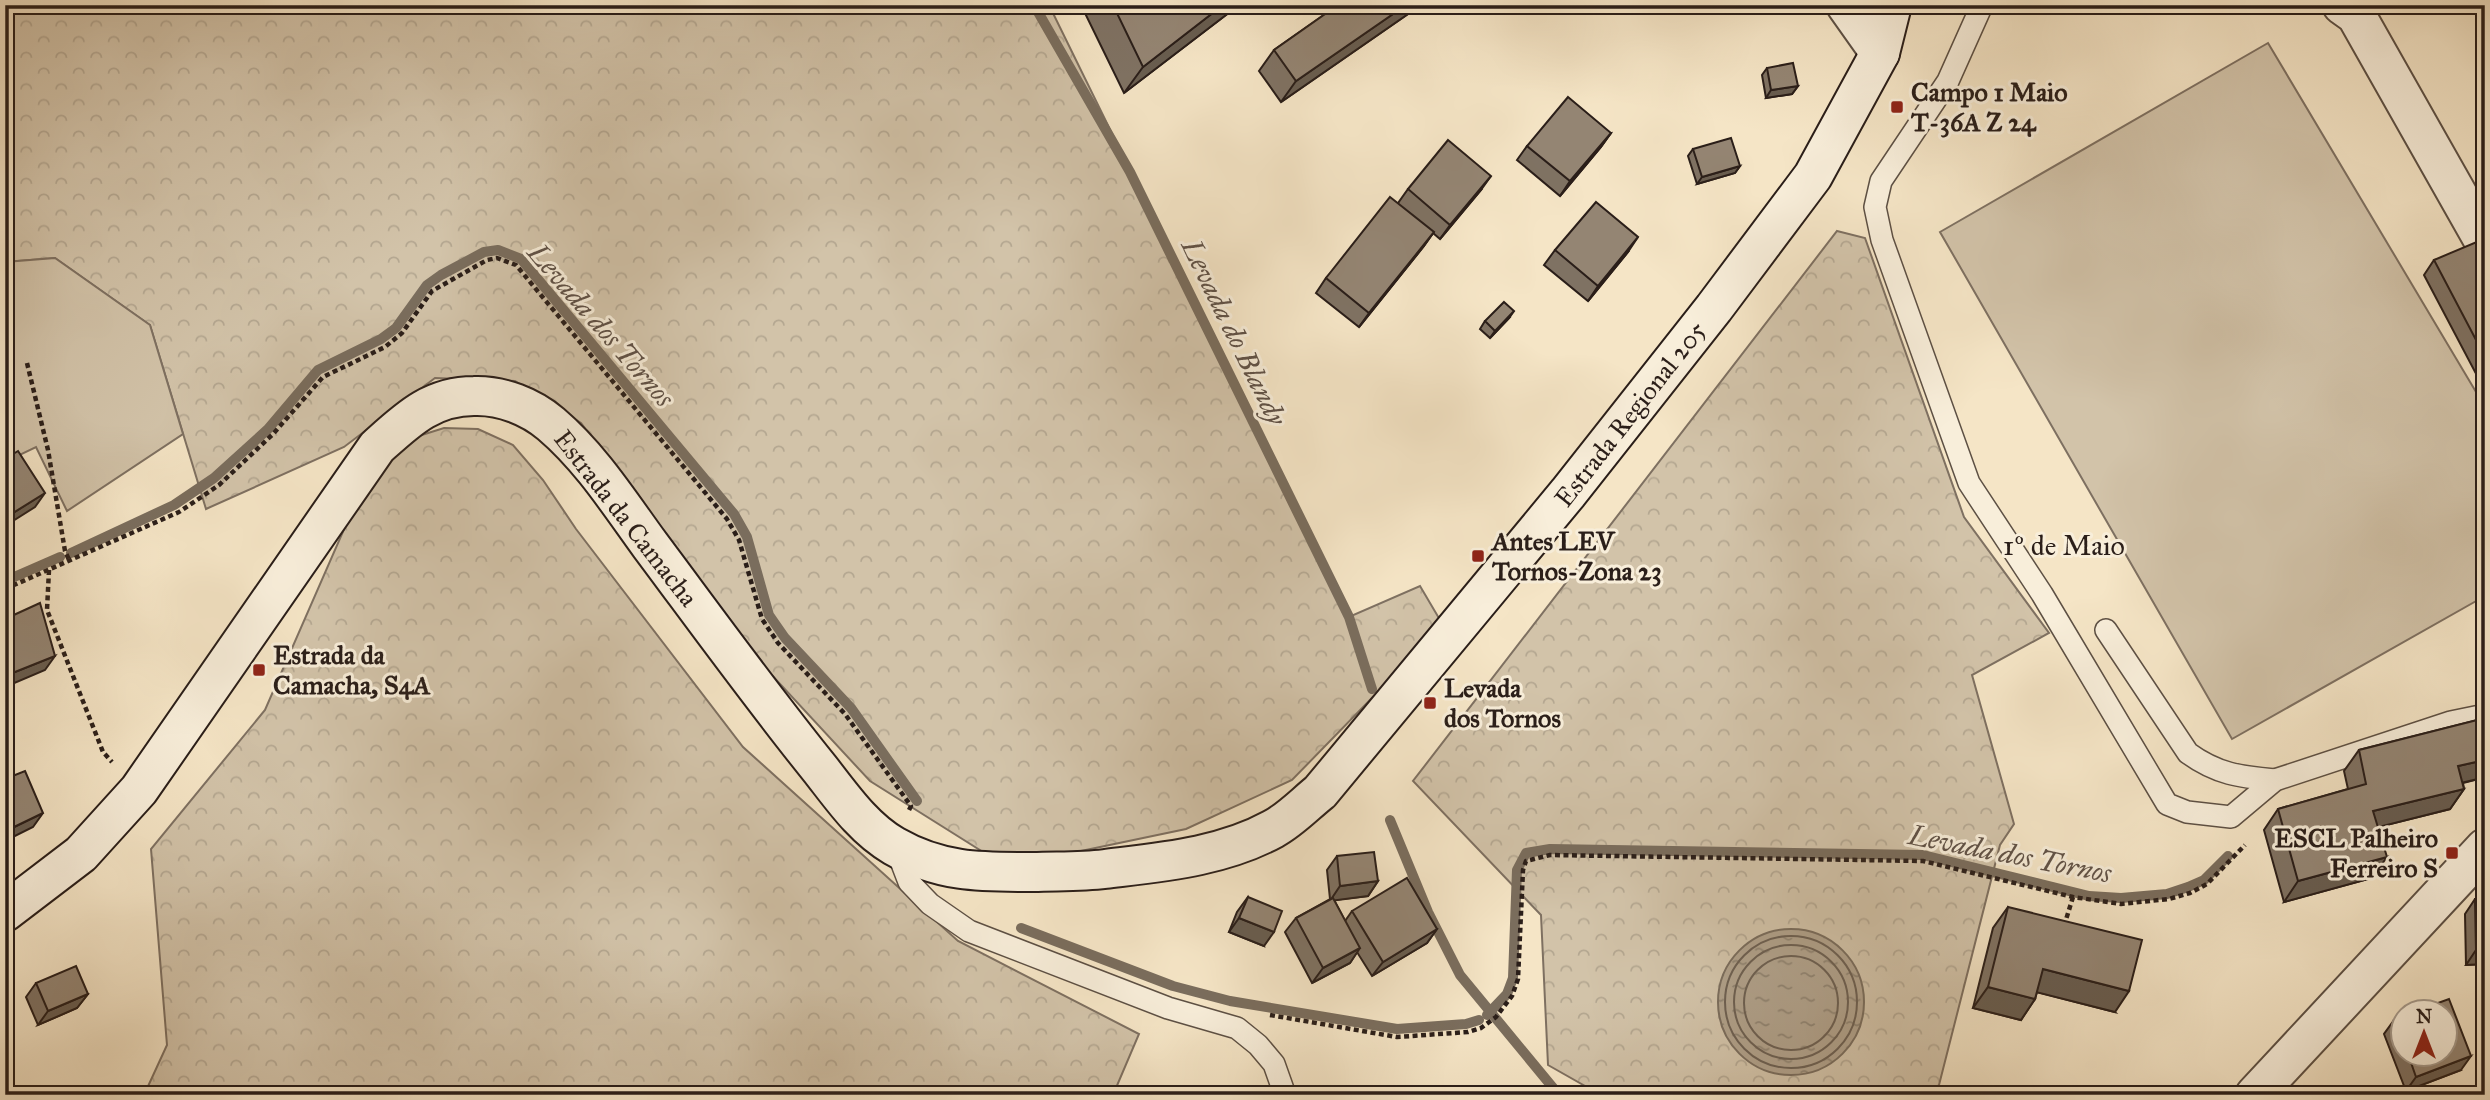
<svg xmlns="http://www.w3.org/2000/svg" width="2490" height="1100" font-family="'IM FELL Great Primer',serif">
	<defs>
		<pattern id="forest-crowns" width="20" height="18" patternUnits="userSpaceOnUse" patternTransform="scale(1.75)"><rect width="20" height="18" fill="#d2c3a9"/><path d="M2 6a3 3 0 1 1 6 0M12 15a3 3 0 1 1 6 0" fill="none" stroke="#b4a791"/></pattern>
		<pattern id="water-ripples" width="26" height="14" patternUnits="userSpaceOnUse" patternTransform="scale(1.75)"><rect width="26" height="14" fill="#b0a18b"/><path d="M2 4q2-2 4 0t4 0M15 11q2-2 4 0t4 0" fill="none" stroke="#8f8371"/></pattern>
	</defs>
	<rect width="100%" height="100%" fill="#f5e5c6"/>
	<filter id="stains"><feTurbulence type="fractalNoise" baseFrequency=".00286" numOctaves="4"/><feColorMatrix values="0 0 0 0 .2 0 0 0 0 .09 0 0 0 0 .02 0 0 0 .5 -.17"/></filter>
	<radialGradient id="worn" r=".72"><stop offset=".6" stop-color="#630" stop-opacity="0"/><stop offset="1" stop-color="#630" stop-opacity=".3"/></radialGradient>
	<g fill="url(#forest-crowns)" stroke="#7e7061" stroke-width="2">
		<path d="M5,5H1049L1349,617L1420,586L1443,625L1292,780L1186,829L1081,851L999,862L870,781L756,658L581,423L515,381L435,378L344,447L206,509L150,325L55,258L5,262Z"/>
		<path d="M1837,231L1865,238L1964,517L2049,633L1972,675L2014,824L2000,845L1939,1085L1926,1095H1601L1548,1065L1541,915L1413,781Z"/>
		<path d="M444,428L478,429L513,445L543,480L576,529L743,747L958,941L1139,1034L1113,1095H144L167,1045L151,849L265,710L373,463L409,439Z"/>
	</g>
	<g fill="#d2c3a9" stroke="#7e7061" stroke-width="2">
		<path d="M2268,43L2485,407V596L2232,739L1940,232Z"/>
		<path d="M55,258L150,325L183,434L67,511L36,447L5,462V262Z"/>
	</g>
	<circle fill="url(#water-ripples)" stroke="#7a6d5d" stroke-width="2" cx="1791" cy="1002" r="73"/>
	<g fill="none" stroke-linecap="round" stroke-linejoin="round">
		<g stroke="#6d6052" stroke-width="2">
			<circle cx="1791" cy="1002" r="66"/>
			<circle cx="1791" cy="1002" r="57"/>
			<circle cx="1791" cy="1003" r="47"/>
		</g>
		<g stroke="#7a6d5d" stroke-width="10">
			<path d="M1034,5L1130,172L1349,617L1372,689"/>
			<path d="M71,553L174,505L214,478L268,429L318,370L381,339L396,328L427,285L441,275L484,252L498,250L521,259L734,514L747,537L769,615L785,638L851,708L917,801"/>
			<path d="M5,581L60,557"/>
			<path d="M1390,820L1428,912L1460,975L1559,1095"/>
			<path d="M1021,928L1173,986L1230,1001L1397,1029L1466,1024L1479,1020"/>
			<path d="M1487,1015L1507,994L1513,978L1517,870L1526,853L1550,849L1923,855L2089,896L2121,898L2167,894L2188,887L2204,880L2228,856"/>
		</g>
		<defs>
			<g id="service">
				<path d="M1982,5L1948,81L1881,181L1875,207L1882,240L1969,483L2042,594L2167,804L2187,812L2231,817L2275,780L2451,722L2485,715"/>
				<path d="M2106,630L2188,753C2217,774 2240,777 2275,780"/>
				<path d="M896,848L909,882L930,904L969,931L1168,1008L1237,1028L1258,1045L1274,1064L1285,1095"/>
			</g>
			<g id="minor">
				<path d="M1846,5L1880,53"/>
				<path d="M2342,5L2356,15L2485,243"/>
				<path d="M2255,1095L2485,848"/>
			</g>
			<path id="secondary" d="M5,912L81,854L139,790L377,447C407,420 431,396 474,396C502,395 531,407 551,424C591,458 620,504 650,545C706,620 761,696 820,769C842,797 863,828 894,846C941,873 982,872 1033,872C1057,871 1081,872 1105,869C1162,862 1222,857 1273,829C1290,820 1305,804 1320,792L1568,493L1714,308L1813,176L1880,53L1892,5"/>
		</defs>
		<use href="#service" stroke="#5d5044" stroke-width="24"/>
		<use href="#minor" stroke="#5d5044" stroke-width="42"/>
		<use href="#secondary" stroke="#2a1e19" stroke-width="42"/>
		<g stroke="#2a1e19" stroke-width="4.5" stroke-dasharray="5 3.5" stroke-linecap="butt">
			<path d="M27,363L48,450L65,551L70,562"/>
			<path d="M49,570L47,610L103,752L112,762"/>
			<path d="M5,589L179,512L219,485L273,434L323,377L385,347L402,333L432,291L487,260L497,258L516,265L727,519L739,540L762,619L778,643L845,714L911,806L909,810"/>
			<path d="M2064,926L2073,897"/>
			<path d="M1270,1015L1397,1037L1468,1032L1481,1028L1496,1017L1512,996L1518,979L1523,870L1526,861L1550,855L1923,861L2073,897L2121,904L2169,899L2190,893L2207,884L2245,845"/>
		</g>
		<use href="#service" stroke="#f8eeda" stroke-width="21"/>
		<use href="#minor" stroke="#f8eeda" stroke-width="38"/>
		<use href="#secondary" stroke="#f8eeda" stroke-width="38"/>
	</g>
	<g fill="#7f7263" stroke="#2a1e19" stroke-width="2">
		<path d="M1081,5H1239L1124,93Z"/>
		<path d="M1338,5H1421L1281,102L1259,71L1274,50Z"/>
		<path d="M1767,68L1798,86L1792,94L1766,98L1762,75Z"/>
		<path d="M1611,133L1601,147L1560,196L1517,160L1527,146Z"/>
		<path d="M1693,149L1740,166L1735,173L1697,184L1688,156Z"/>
		<path d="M1408,189L1481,190L1440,239L1433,233L1424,246L1359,327L1316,293L1326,278L1398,203Z"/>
		<path d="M1555,250L1628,252L1588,301L1544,265Z"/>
		<path d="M2485,253V386L2483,387L2424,275L2434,260Z"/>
		<path d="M1509,318L1490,338L1480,329L1485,321Z"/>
		<path d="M2485,718V774L2482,778L2463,783L2464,789L2450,809L2378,827L2372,878L2284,902L2264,830L2278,809L2348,789L2344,771L2359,750Z"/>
		<path d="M1337,856L1378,881L1368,896L1334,900L1345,921L1352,911L1437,929L1427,943L1372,976L1357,952L1350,963L1312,983L1285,932L1296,918L1330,899L1327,870Z"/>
		<path d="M1248,897L1264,946L1229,932L1237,912Z"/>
		<path d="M2475,899H2485V964L2466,965L2465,914Z"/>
		<path d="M2008,907L2115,1012L2037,992L2035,999L2021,1020L1973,1008L1993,928Z"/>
		<path d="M36,983L88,994L77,1008L38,1025L26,997Z"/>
		<path d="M2403,1017V1054H2445L2461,1070L2406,1091L2384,1034L2394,1020Z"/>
	</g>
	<g fill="#685d50" stroke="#2a1e19" stroke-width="2">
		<path d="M958,5H970L968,9Z"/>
		<path d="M1223,5H1239L1124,93L1143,67Z"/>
		<path d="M1406,5H1421L1281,102L1296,81Z"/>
		<path d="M1798,86L1792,94L1766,98L1771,90Z"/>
		<path d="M1611,133L1601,147L1560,196L1570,181Z"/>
		<path d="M1740,166L1735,173L1697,184L1702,177Z"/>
		<path d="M1491,176L1481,190L1440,239L1450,225Z"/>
		<path d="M1434,232L1424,246L1359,327L1369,313Z"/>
		<path d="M1638,237L1628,252L1588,301L1598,286Z"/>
		<path d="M1514,311L1509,318L1490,338L1495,331Z"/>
		<path d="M45,493L35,507L5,526V518Z"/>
		<path d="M55,656L45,670L5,687V676Z"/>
		<path d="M2485,760V774L2482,778L2444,787L2458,766Z"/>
		<path d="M2464,789L2450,809L2359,832L2373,811Z"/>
		<path d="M43,813L33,827L5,841L12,828Z"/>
		<path d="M5,844H12L5,853Z"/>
		<path d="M2387,857L2372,878L2284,902L2298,881Z"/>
		<path d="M1378,881L1368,896L1330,901L1340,886Z"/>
		<path d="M1239,918L1274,932L1264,946L1229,932Z"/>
		<path d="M1437,929L1427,943L1372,976L1383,962Z"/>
		<path d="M1360,948L1350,963L1312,983L1323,968Z"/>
		<path d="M2476,950H2485V964L2466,965Z"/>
		<path d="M2043,969L2129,991L2115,1012L2028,990Z"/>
		<path d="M1988,987L2035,999L2021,1020L1973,1008Z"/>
		<path d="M88,994L77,1008L38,1025L48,1011Z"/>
		<path d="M2471,1056L2461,1070L2406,1091L2416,1077Z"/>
	</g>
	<g fill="#948573" stroke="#2a1e19" stroke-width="2">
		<path d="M1113,5H1223L1143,67Z"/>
		<path d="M1338,5H1406L1296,81L1274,50Z"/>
		<path d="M1793,63L1798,86L1771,90L1767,68Z"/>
		<path d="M1568,97L1611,133L1570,181L1527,146Z"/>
		<path d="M1731,138L1740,166L1702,177L1693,149Z"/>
		<path d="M1448,140L1491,176L1450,225L1408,189Z"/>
		<path d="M1390,197L1434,232L1369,313L1326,278Z"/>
		<path d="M1596,202L1638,237L1598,286L1555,250Z"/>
		<path d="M2479,241L2485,253V357L2434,260Z"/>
		<path d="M1504,302L1514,311L1495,331L1485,321Z"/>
		<path d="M18,451L45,493L5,518V459Z"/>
		<path d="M40,603L55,656L5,676V619Z"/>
		<path d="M2485,718V760L2458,766L2464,789L2373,811L2387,857L2298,881L2278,809L2366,784L2359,750Z"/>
		<path d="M25,771L43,813L12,828V844H5V779Z"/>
		<path d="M1374,852L1378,881L1340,886L1337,856Z"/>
		<path d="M1407,878L1437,929L1383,962L1352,911Z"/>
		<path d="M1248,897L1282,911L1274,932L1239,918Z"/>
		<path d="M1333,898L1360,948L1323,968L1296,918Z"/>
		<path d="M2475,899H2485V950H2476Z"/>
		<path d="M2008,907L2142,940L2129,991L2043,969L2035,999L1988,987Z"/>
		<path d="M76,966L88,994L48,1011L36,983Z"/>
		<path d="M2449,999L2471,1056L2416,1077L2408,1054H2445V1012H2413Z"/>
		<path d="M2403,1017V1041L2394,1020Z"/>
	</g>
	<g fill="#8f2418" stroke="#f8eeda" stroke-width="2.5">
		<rect x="1890" y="100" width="14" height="14" rx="3.5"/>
		<rect x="1471" y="549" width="14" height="14" rx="3.5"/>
		<rect x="252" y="663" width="14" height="14" rx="3.5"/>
		<rect x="1423" y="696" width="14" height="14" rx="3.5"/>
		<rect x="2445" y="846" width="14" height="14" rx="3.5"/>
	</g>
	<g text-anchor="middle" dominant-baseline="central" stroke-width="6" stroke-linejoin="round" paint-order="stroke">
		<g font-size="26" font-weight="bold" fill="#2a1e19" stroke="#f8eeda" text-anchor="start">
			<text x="1911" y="92">Campo 1 Maio<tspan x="1911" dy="30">T-36A Z 24</tspan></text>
			<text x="1492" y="541">Antes LEV<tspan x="1492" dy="30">Tornos-Zona 23</tspan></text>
			<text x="273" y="655">Estrada da<tspan x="273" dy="30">Camacha, S4A</tspan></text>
			<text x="1444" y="688">Levada<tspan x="1444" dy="30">dos Tornos</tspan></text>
			<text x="2438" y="838" text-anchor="end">ESCL Palheiro<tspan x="2438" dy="30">Ferreiro S</tspan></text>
		</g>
		<g font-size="26" fill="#2a1e19" stroke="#f8eeda">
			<text transform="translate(1630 414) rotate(-52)">Estrada Regional 205</text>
			<text transform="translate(626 518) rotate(52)">Estrada da Camacha</text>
		</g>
		<g font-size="28" font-style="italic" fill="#605247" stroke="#f8eeda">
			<text transform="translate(601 325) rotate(49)">Levada dos Tornos</text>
			<text transform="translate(1234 332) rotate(64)">Levada do Blandy</text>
			<text transform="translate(2010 854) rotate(11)">Levada dos Tornos</text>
		</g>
		<g font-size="28" fill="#2a1e19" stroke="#f8eeda">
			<text x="2064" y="545">1º de Maio</text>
		</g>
	</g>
	<rect width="2490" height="1100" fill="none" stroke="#f5e5c6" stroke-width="28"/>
	<rect x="7" y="7" width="2476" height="1086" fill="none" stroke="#2a1e19" stroke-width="3.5"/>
	<rect x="14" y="14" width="2462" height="1072" fill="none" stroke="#2a1e19" stroke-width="2"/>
	<g transform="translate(2424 1033)"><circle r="33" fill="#f8eeda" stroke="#a69b8d" stroke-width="2"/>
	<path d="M0-5L12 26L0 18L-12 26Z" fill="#8f2418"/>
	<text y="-10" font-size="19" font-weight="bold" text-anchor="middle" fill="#2a1e19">N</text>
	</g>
	<rect width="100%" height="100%" filter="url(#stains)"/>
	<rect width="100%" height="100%" fill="url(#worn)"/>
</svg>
